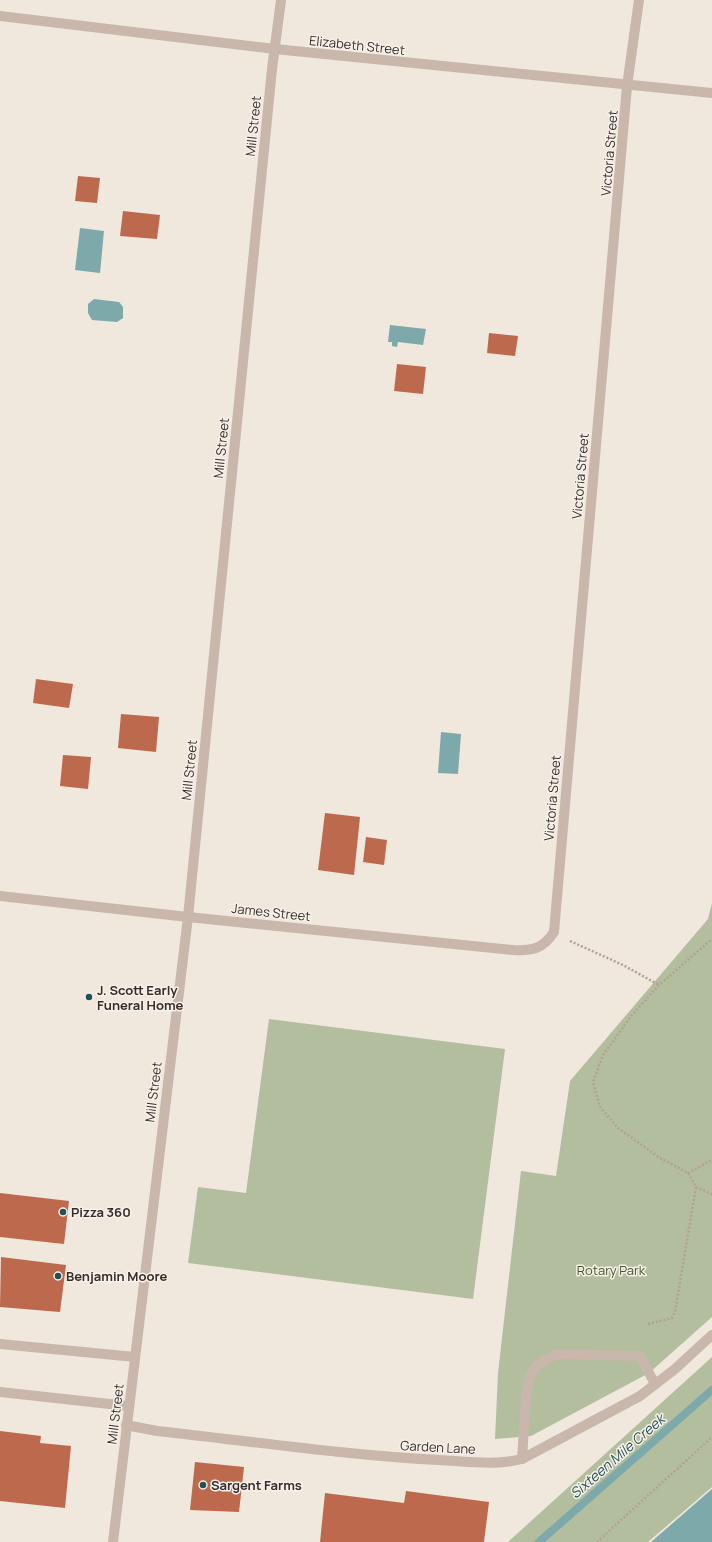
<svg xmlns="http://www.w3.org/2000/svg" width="712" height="1542" font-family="Manrope,sans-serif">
	<rect width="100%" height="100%" fill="#f0e7dd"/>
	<g fill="#b3be9e">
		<path d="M712,903V1317L649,1373L531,1436L495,1439L498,1373L521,1171L556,1176L570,1081L708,919Z"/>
		<path d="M269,1019L505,1049L473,1299L188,1263L198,1187L246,1193Z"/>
		<path d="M712,1357V1487L648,1542H508Z"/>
	</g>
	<g fill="#7ea9ab">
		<path d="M80,228L104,231L100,273L75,270Z"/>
		<path d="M94,299L119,302L123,307V318L117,322L92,320L88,313V304Z"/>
		<path d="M390,325L426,329L423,345L398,342L397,347L392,346V342H388Z"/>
		<path d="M441,732L461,734L458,774L438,773Z"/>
		<path d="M712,1489V1542H651Z"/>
	</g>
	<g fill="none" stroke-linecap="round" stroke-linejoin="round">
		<path stroke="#7ea9ab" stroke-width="8" d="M539,1542L712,1390"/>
	</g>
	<g fill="#bd694e">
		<path d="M78,176L100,178L97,203L75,201Z"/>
		<path d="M123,211L160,215L157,239L120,236Z"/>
		<path d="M489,333L518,336L515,356L487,353Z"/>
		<path d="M397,364L426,367L423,394L394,391Z"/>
		<path d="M36,679L73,684L69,708L33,703Z"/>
		<path d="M121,714L159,717L156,752L118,748Z"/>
		<path d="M63,755L91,757L88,789L60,786Z"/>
		<path d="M325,813L360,817L354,875L318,870Z"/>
		<path d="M366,837L387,840L384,865L363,862Z"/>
		<path d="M0,1193L69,1201L64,1244L0,1237Z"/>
		<path d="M1,1257L66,1265L60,1312L0,1307Z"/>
		<path d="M0,1431L41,1436L40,1443L71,1446L65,1508L0,1501Z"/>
		<path d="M195,1462L244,1467L239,1512L190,1510Z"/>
		<path d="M406,1491L489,1502L484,1542H320L325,1493L404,1503Z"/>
	</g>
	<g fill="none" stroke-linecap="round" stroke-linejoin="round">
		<g stroke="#b3a294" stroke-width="2.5" stroke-dasharray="2 2" stroke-linecap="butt">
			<path d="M570,941L623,965L659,985"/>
			<path d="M688,1173L712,1160"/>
			<path d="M696,1187L712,1194"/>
			<path d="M648,1324L672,1318L675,1312L696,1187L688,1173L660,1158L618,1128L600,1107L593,1082L603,1055L632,1015L659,985L712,939"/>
			<path d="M597,1542L712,1437"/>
		</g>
		<g stroke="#c8b7aa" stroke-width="10">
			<path d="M0,1344L135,1357"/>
			<path d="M0,1392L128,1406"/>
			<path d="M522,1459C524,1436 524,1391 532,1372C535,1364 549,1358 557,1354L640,1356L655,1384"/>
		</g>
		<g stroke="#c8b7aa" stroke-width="10">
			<path d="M0,16L275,49L712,93"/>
			<path d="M0,896L188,917L513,950C532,951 543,949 554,932L627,86L639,0"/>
			<path d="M126,1425L157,1431C250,1441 344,1455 438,1460C465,1461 495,1466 522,1459L640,1396L675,1369L712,1335"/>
			<path d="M113,1542L188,917L272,69L281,0"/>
		</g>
	</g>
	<g fill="#215154" stroke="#f8f1e9" stroke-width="1.5">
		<circle cx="89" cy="997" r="4"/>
		<circle cx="63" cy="1212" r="4"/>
		<circle cx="58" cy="1276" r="4"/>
		<circle cx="203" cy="1485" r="4"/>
	</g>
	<g text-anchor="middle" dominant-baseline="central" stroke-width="3" stroke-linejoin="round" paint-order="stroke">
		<g font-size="13" fill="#362d29" stroke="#f8f1e9">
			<text transform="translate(357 45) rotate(6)">Elizabeth Street</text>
			<text transform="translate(253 126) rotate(-84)">Mill Street</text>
			<text transform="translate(609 153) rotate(-85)">Victoria Street</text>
			<text transform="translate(221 448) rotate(-84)">Mill Street</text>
			<text transform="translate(580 476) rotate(-85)">Victoria Street</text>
			<text transform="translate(189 770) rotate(-84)">Mill Street</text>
			<text transform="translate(552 798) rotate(-85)">Victoria Street</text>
			<text transform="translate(271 912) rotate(6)">James Street</text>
			<text transform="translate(153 1092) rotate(-83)">Mill Street</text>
			<text transform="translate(115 1414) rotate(-83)">Mill Street</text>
			<text transform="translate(438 1447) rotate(3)">Garden Lane</text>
		</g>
		<g font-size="13" font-weight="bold" fill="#362d29" stroke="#f8f1e9" text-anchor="start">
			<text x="97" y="990">J. Scott Early<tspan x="97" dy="15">Funeral Home</tspan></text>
			<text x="71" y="1212">Pizza 360</text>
			<text x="66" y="1276">Benjamin Moore</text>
			<text x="211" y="1485">Sargent Farms</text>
		</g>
		<g font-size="13" fill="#45522e" stroke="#f8f1e9">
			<text x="611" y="1270">Rotary Park</text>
		</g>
		<g font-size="14" font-style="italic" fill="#215154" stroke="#f8f1e9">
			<text transform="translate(617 1456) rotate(-41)">Sixteen Mile Creek</text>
		</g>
	</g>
</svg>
